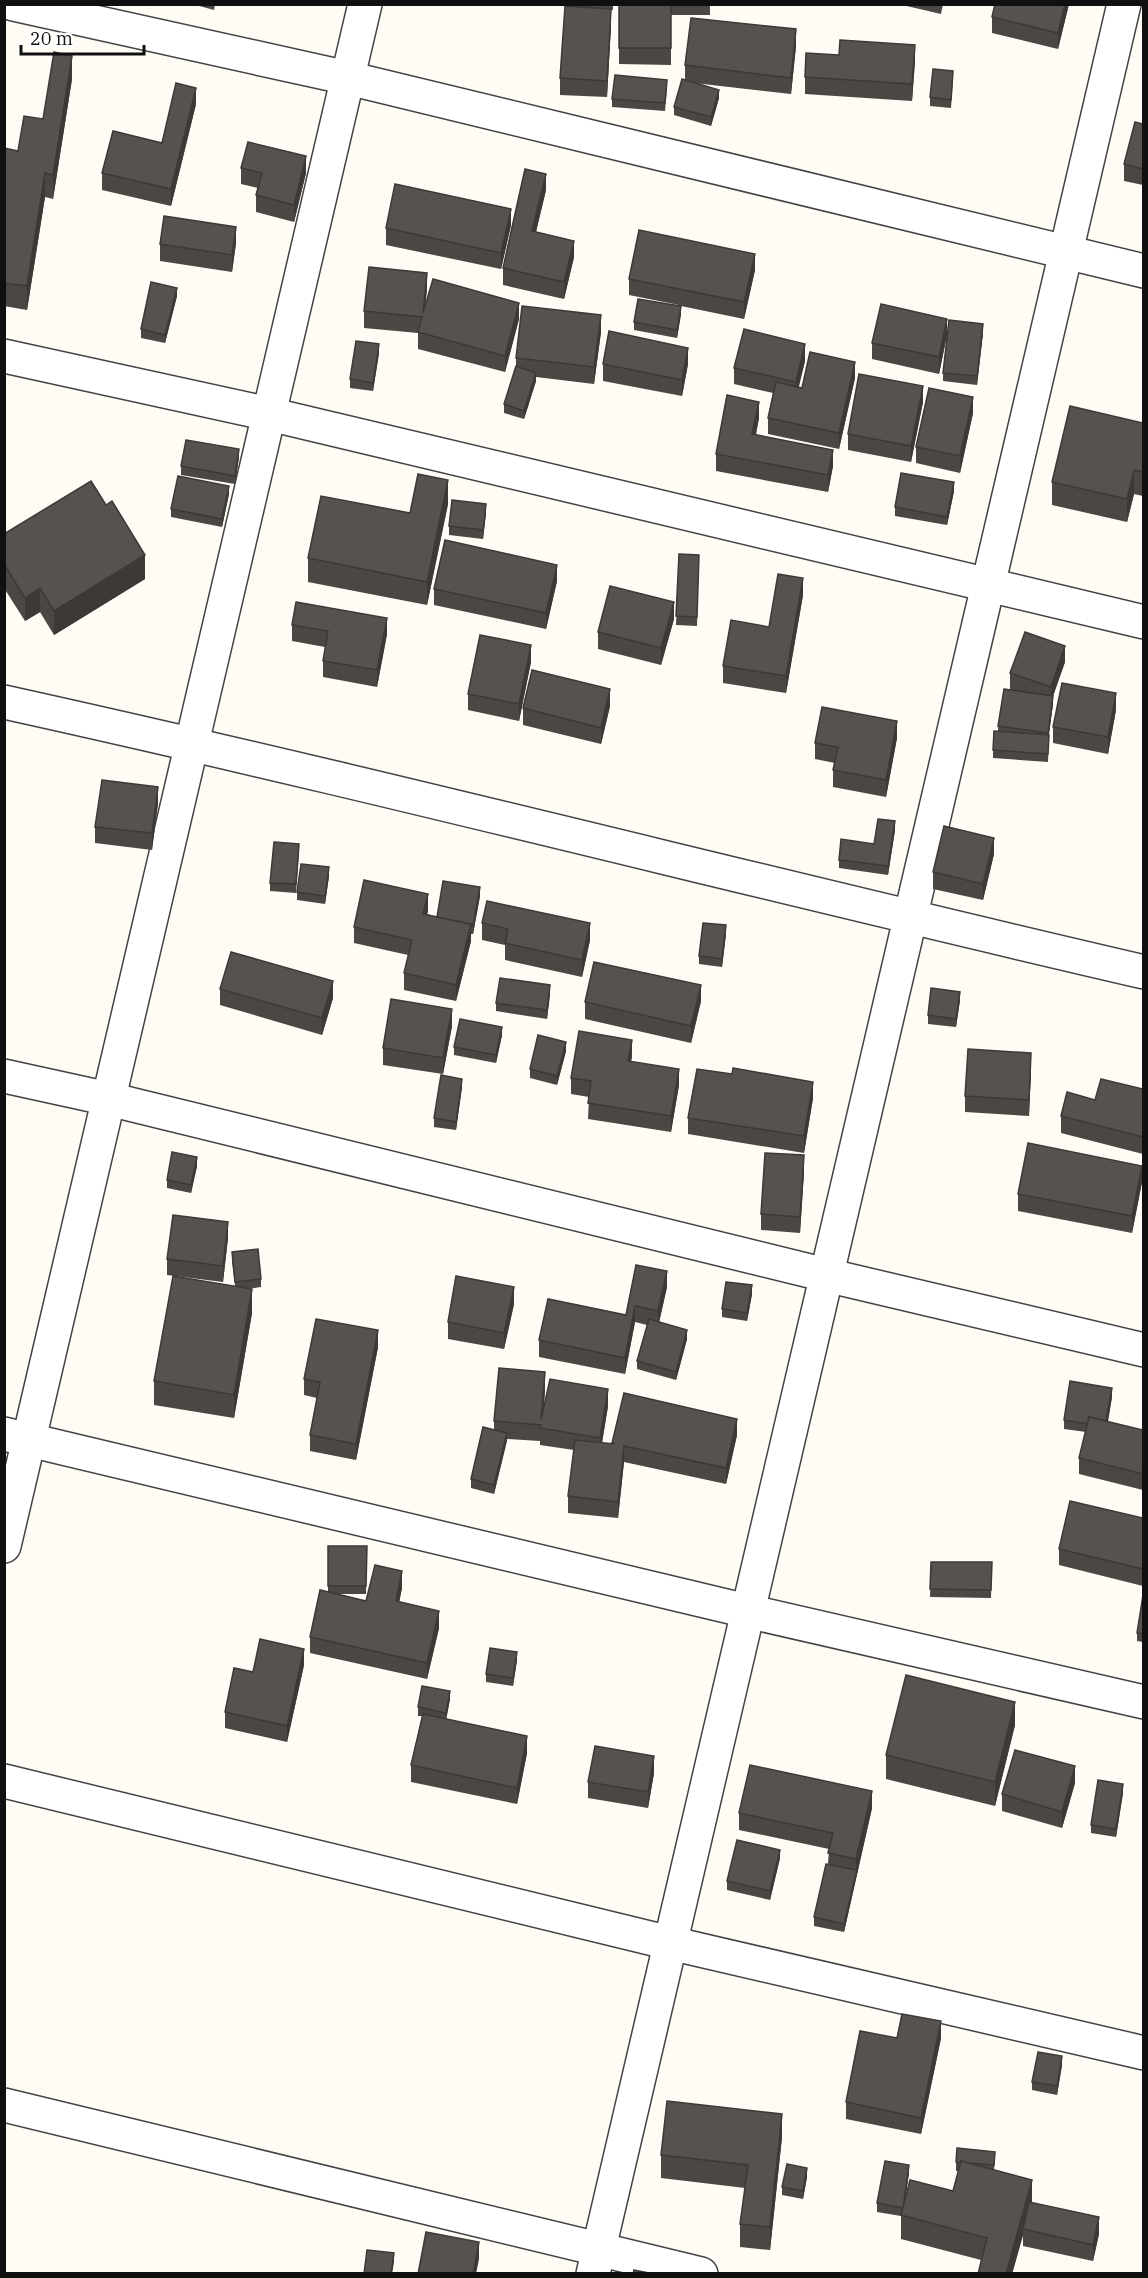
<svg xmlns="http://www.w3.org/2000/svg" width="1148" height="2278" font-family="'IBM Plex Serif',serif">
	<rect width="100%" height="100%" fill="#fefcf5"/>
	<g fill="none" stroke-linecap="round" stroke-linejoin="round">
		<defs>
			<g id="minor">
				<path d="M13,4L348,78L1144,271"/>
				<path d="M4,356L269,414L1144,622"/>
				<path d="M4,1076L109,1099L826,1275L1144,1350"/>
				<path d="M4,1434L747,1611L1144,1702"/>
				<path d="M4,1546L365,4"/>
				<path d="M4,1781L670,1943L1144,2053"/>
				<path d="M4,2105L701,2274"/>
				<path d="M593,2274L1124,4"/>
			</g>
			<path id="tertiary" d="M4,702C385,786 763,884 1144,972"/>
		</defs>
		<use href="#minor" stroke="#434343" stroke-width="36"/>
		<use href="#tertiary" stroke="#434343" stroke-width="36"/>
		<use href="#minor" stroke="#fff" stroke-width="33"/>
		<use href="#tertiary" stroke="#fff" stroke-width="33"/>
	</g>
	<g fill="#4b4743">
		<path d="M192,4H215L214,10Z"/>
		<path d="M572,4H613V10H611V25L607,97L560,95V78Z"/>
		<path d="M619,4H710V15H671V65L619,64Z"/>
		<path d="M898,4H943L941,14Z"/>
		<path d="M1069,4L1058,49L992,33V17Z"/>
		<path d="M796,46L791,94L694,83L719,98L711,126L674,115V107L685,80V65Z"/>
		<path d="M915,61L912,101L805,94V77Z"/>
		<path d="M72,79L53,199L45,197L27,310L4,306V148L18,151Z"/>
		<path d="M953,79L951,108L930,106V97Z"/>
		<path d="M667,88L665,111L612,107V99Z"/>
		<path d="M196,104L171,206L102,190V173L162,143Z"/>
		<path d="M1143,124V185L1124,181V164Z"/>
		<path d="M241,168L306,173L294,222L256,212V195L258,188L241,184Z"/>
		<path d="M546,190L536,232L574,257L564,299L503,285V268Z"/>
		<path d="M511,225L501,269L386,245V228Z"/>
		<path d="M236,243L232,272L160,261V244Z"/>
		<path d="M755,270L744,319L681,306V314L677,338L634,330V322L679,305L629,295V279Z"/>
		<path d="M427,289L425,305L519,319L505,372L418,349V333L364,328V311Z"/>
		<path d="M177,296L165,343L141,338V329Z"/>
		<path d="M601,332L594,384L536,377V381L524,419L504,413V404L516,369V358Z"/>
		<path d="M983,333L977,385L943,381V373Z"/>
		<path d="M947,335L939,374L872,359V343Z"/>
		<path d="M379,353L373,391L350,388V379Z"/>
		<path d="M805,361L798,387L802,388L855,378L839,449L768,434V418L773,393L734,384V368Z"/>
		<path d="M603,364H688L682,396L603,381Z"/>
		<path d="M923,402L911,462L848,450V434Z"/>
		<path d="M973,413L960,473L916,463V447Z"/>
		<path d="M759,418L756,435L833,466L828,492L716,471V454Z"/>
		<path d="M1143,423V496L1134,494L1127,522L1052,505V482Z"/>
		<path d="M239,457L235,484L181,475V466Z"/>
		<path d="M954,491L947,525L895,516V507Z"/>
		<path d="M229,494L222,527L171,517V509Z"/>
		<path d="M448,504L427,605L308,582V558L410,513Z"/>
		<path d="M486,513L483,539L449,535V526Z"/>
		<path d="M4,534L145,579L54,635L40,612L25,621L4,588Z"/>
		<path d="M679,554L699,555L697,626L676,625Z"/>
		<path d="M557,581L546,629L434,605V589Z"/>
		<path d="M803,595L786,693L723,683V666L769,627Z"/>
		<path d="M674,619L661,665L598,649V632Z"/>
		<path d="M292,625L387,634L377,687L323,677V661L325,647L292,641Z"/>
		<path d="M531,662L519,721L468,710V694Z"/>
		<path d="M1065,662L1053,696V704L1049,734L1048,762L993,758V750L998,731V726L1010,690V673Z"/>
		<path d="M610,706L601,744L523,725V708Z"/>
		<path d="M1116,710L1108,754L1053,743V727Z"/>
		<path d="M897,738L886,797L833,787V770L835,763L815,759V743Z"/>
		<path d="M158,803L152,850L95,843V827Z"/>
		<path d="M895,830L888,875L839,868V860L874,844Z"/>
		<path d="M299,853L296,893L270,891V883Z"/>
		<path d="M994,854L983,900L933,889V872Z"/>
		<path d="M329,876L325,904L297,900V892Z"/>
		<path d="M480,896L473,934H471V941L456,1001L404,990V973L408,955L354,943V927L428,911L427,914L437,917Z"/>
		<path d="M482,923L590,940L582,977L505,960V945L482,940Z"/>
		<path d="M726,934L722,967L699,964V956Z"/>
		<path d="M220,989L333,998L322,1035L220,1005Z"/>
		<path d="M550,994L547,1019L496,1011V1003Z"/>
		<path d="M960,1000L956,1027L928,1024V1015Z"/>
		<path d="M701,1001L691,1043L585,1019V1002Z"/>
		<path d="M452,1026L443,1074L383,1065V1048Z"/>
		<path d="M502,1035L496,1063L454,1055V1047Z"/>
		<path d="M566,1051L557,1085L530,1078V1069Z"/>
		<path d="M632,1056L631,1062L679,1085L671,1132L588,1119L589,1097L571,1094V1078Z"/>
		<path d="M1031,1069L1029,1116L965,1112V1096Z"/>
		<path d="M732,1074L813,1098L804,1153L688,1134V1118Z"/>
		<path d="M462,1087L456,1130L434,1127V1118Z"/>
		<path d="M1143,1089V1154L1061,1133V1116L1095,1100Z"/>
		<path d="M197,1166L191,1193L167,1188V1180Z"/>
		<path d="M804,1172L800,1233L761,1230V1214Z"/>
		<path d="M1142,1182L1132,1233L1018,1211V1194Z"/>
		<path d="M228,1238L223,1282L167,1275V1259Z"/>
		<path d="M232,1252L261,1279V1287L248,1289L252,1313L234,1418L154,1405V1381L235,1286L232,1261Z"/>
		<path d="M636,1265L667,1287L659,1322L687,1339L676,1380L637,1369V1361L647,1325L635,1322L625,1374L539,1357V1340L626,1315Z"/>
		<path d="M752,1294L747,1321L722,1317V1309Z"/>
		<path d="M514,1304L504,1349L448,1339V1322Z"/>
		<path d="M378,1347L356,1460L310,1451V1435L317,1398L304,1395V1379Z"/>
		<path d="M545,1389L544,1407L608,1406L602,1443L612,1444L624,1393L737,1435L726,1484L624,1462L618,1518L568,1513V1496L574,1450L540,1445V1441L507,1439L494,1494L471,1488V1479L494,1430V1421Z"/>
		<path d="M1112,1397L1108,1422L1143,1430V1490L1079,1474V1458L1086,1432L1064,1429V1420Z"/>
		<path d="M1143,1518V1586L1059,1565V1549Z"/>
		<path d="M328,1546H367L366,1594H336L366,1601L402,1588L399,1602L439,1628L427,1679L310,1653V1637L328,1592Z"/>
		<path d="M931,1562H992L991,1598L930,1597Z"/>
		<path d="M1143,1595V1642L1137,1641V1633Z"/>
		<path d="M517,1660L513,1686L486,1682V1674Z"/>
		<path d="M304,1665L287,1742L225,1728V1712L253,1672Z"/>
		<path d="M450,1699L446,1719L527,1753L517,1804L411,1782V1765L422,1716H418V1707Z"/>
		<path d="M1015,1725L995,1806L886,1779V1755Z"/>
		<path d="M654,1773L648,1808L588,1798V1782Z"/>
		<path d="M1075,1783L1062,1828L1002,1811V1794Z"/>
		<path d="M1123,1793L1116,1837L1091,1833V1825Z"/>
		<path d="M872,1808L844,1932L814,1926V1917L828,1864L829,1849L739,1830V1813Z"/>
		<path d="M780,1858L770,1900L727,1890V1881Z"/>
		<path d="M941,2038L921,2134L846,2119V2102Z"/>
		<path d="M1062,2065L1057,2095L1032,2090V2082Z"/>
		<path d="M782,2137L770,2250L740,2247V2224L745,2188L661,2178V2155Z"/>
		<path d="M995,2160L994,2170L1032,2203L1099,2234L1093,2261L1023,2246V2235L1012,2274H978L981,2260L901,2239V2216L877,2212V2203L909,2173L905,2199L953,2191L958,2171H956V2162Z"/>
		<path d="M807,2177L803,2199L782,2195V2187Z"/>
	</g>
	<g fill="#3d3937">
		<path d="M1065,4H1069L1058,49V33Z"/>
		<path d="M611,9V25L607,97V81Z"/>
		<path d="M796,29V46L791,94V78Z"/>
		<path d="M915,45V61L912,101V84Z"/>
		<path d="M72,56V79L53,199V175Z"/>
		<path d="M196,88V104L171,206V189Z"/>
		<path d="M719,90V98L711,126V117Z"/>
		<path d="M306,156V173L294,222V205Z"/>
		<path d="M45,173V197L27,310V286Z"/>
		<path d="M546,174V190L532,248V231Z"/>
		<path d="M511,209V225L501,269V253Z"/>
		<path d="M236,227V243L232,272V255Z"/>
		<path d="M574,241V257L564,299V282Z"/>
		<path d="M755,254V270L744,319V302Z"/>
		<path d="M427,273V289L423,329V313Z"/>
		<path d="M177,288V296L165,343V335Z"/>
		<path d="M519,303V319L505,372V356Z"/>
		<path d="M681,306V314L677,338V330Z"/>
		<path d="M601,315V332L594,384V367Z"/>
		<path d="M947,319V335L939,374V357Z"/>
		<path d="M983,324V333L977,385V376Z"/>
		<path d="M379,344V353L373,391V383Z"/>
		<path d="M805,344V361L796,399V382Z"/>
		<path d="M688,348V364L682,396V380Z"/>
		<path d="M855,362V378L839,449V433Z"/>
		<path d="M536,373V381L524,419V411Z"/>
		<path d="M923,386V402L911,462V446Z"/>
		<path d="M973,397V413L960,473V456Z"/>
		<path d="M759,402V418L752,450V434Z"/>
		<path d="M239,449V457L235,484V476Z"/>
		<path d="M833,450V466L828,492V475Z"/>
		<path d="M1134,470V494L1127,522V499Z"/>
		<path d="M448,480V504L427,605V582Z"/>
		<path d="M954,482V491L947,525V517Z"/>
		<path d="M229,486V494L222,527V519Z"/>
		<path d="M486,504V513L483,539V530Z"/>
		<path d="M145,555V579L54,635V611Z"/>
		<path d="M557,565V581L546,629V613Z"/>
		<path d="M803,578V595L786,693V676Z"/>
		<path d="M40,588V612L25,621V598Z"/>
		<path d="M674,602V619L661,665V648Z"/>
		<path d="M387,618V634L377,687V670Z"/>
		<path d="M531,645V662L519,721V704Z"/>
		<path d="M1065,646V662L1053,696V704L1048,741L1051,704V687Z"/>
		<path d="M610,689V706L601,744V728Z"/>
		<path d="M1116,693V710L1108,754V737Z"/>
		<path d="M897,721V738L886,797V780Z"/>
		<path d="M158,787V803L152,850V833Z"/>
		<path d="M895,821V830L888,875V866Z"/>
		<path d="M994,838V854L983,900V884Z"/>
		<path d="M329,867V876L325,904V896Z"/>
		<path d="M480,887V896L473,934V926Z"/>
		<path d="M428,894V911L423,930V914Z"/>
		<path d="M590,923V940L582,977V960Z"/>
		<path d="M471,924V941L456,1001V985Z"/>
		<path d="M726,925V934L722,967V959Z"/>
		<path d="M333,981V998L322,1035V1018Z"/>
		<path d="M550,985V994L547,1019V1010Z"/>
		<path d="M701,985V1001L691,1043V1026Z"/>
		<path d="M960,992V1000L956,1027V1019Z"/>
		<path d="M452,1009V1026L443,1074V1058Z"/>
		<path d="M502,1027V1035L496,1063V1055Z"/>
		<path d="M632,1040V1056L628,1078V1061Z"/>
		<path d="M566,1042V1051L557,1085V1076Z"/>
		<path d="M1031,1053V1069L1029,1116V1100Z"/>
		<path d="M679,1069V1085L671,1132V1116Z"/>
		<path d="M462,1079V1087L456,1130V1122Z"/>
		<path d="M813,1082V1098L804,1153V1136Z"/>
		<path d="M804,1155V1172L800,1233V1217Z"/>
		<path d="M197,1157V1166L191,1193V1185Z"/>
		<path d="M1142,1166V1182L1132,1233V1216Z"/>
		<path d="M228,1222V1238L223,1282V1266Z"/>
		<path d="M667,1271V1287L658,1327V1311Z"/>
		<path d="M752,1285V1294L747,1321V1313Z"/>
		<path d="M514,1287V1304L504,1349V1333Z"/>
		<path d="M252,1289V1313L234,1418V1395Z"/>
		<path d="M635,1306V1322L625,1374V1358Z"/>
		<path d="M378,1330V1347L356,1460V1444Z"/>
		<path d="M687,1330V1339L676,1380V1372Z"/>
		<path d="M545,1372V1389L542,1429L541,1420Z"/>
		<path d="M1112,1388V1397L1105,1435V1427Z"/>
		<path d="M608,1389V1406L600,1455V1438Z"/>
		<path d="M737,1419V1435L726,1484V1468Z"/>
		<path d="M507,1433V1441L494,1494V1485Z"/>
		<path d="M624,1446V1462L618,1518V1502Z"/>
		<path d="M402,1571V1588L396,1618V1601Z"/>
		<path d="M439,1611V1628L427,1679V1663Z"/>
		<path d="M304,1649V1665L287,1742V1726Z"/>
		<path d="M517,1652V1660L513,1686V1678Z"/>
		<path d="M450,1691V1699L446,1721V1713Z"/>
		<path d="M1015,1702V1725L995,1806V1782Z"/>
		<path d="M527,1736V1753L517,1804V1788Z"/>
		<path d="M654,1756V1773L648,1808V1792Z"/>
		<path d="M1075,1766V1783L1062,1828V1812Z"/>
		<path d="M1123,1784V1793L1116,1837V1829Z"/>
		<path d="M872,1791V1808L844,1932V1924L856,1872V1859Z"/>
		<path d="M780,1850V1858L770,1900V1891Z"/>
		<path d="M941,2021V2038L921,2134V2118Z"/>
		<path d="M1062,2056V2065L1057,2095V2086Z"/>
		<path d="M782,2114V2137L770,2250V2227Z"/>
		<path d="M909,2165V2173L903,2216V2208Z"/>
		<path d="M807,2168V2177L803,2199V2191Z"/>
		<path d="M1032,2180V2204L1023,2229V2235L1012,2274H1006Z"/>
		<path d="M1099,2217V2234L1093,2261V2245Z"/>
		<path d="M479,2242V2259L476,2274H473Z"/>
		<path d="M394,2253V2262L392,2274H391Z"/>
	</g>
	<g fill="#57524e" stroke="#3d3937" stroke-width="1.5">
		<rect x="619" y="4" width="52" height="44"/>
		<path d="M995,4H1065L1058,33L992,17Z"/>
		<path d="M565,6L611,9L607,81L560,78Z"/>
		<path d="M691,18L796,29L791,78L685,65Z"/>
		<path d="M840,40L915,45L912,84L805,77L806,53L839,55Z"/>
		<path d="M54,52L72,56L53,175L45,173L27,286L4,283V148L18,151L24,116L43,119Z"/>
		<path d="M933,69L953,71L951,100L930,97Z"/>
		<path d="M615,75L667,80L665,103L612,99Z"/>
		<path d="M682,79L719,90L711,117L674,107Z"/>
		<path d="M176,83L196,88L171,189L102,173L113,131L162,143Z"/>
		<path d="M1135,122L1143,124V169L1124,164Z"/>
		<path d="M248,142L306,156L294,205L256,195L262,173L241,168Z"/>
		<path d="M525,169L546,174L532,231L574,241L564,282L503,268Z"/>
		<path d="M395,184L511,209L501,253L386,228Z"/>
		<path d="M164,216L236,227L232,255L160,244Z"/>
		<path d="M639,230L755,254L744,302L629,279Z"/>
		<path d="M369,267L427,273L423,313L433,279L519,303L505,356L418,332L422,317L364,311Z"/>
		<path d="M151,282L177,288L165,335L141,329Z"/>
		<path d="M638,299L681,306L677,330L634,322Z"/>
		<path d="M881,304L947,319L939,357L872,343Z"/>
		<path d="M522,306L601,315L594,367L516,358Z"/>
		<path d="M949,320L983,324L977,376L943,373Z"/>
		<path d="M744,329L805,344L796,382L734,368Z"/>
		<path d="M609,331L688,348L682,380L603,364Z"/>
		<path d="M356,341L379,344L373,383L350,379Z"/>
		<path d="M810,352L855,362L839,433L768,418L776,382L802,388Z"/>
		<path d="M516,366L536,373L524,411L504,404Z"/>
		<path d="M859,374L923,386L911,446L848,434Z"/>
		<path d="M929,388L973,397L960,456L916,447Z"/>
		<path d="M727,395L759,402L752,434L833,450L828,475L716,454Z"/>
		<path d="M1070,406L1143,423V472L1134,470L1127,499L1052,482Z"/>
		<path d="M186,440L239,449L235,476L181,466Z"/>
		<path d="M901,473L954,482L947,517L895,507Z"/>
		<path d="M418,474L448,480L427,582L308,558L321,496L410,513Z"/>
		<path d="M178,476L229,486L222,519L171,509Z"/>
		<path d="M91,481L106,505L112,501L145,555L54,611L40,588L25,598L4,564V534Z"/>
		<path d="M452,500L486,504L483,530L449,526Z"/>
		<path d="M445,540L557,565L546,613L434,589Z"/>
		<path d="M679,554L699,555L697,617L676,616Z"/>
		<path d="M778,574L803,578L786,676L723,666L731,620L769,627Z"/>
		<path d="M610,586L674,602L661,648L598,632Z"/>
		<path d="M296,602L387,618L377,670L323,661L328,631L292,625Z"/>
		<path d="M1025,632L1065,646L1051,687L1010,673Z"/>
		<path d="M480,635L531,645L519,704L468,694Z"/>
		<path d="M532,670L610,689L601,728L523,708Z"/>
		<path d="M1062,683L1116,693L1108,737L1053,727Z"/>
		<path d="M1004,689L1053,696L1048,733L998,726Z"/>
		<path d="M822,707L897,721L886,780L833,770L838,747L815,743Z"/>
		<path d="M994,731L1049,735L1048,754L993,750Z"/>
		<path d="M102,780L158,787L152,833L95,827Z"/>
		<path d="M878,819L895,821L888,866L839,860L841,839L874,844Z"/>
		<path d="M944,826L994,838L983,884L933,872Z"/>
		<path d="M274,842L299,844L296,884L270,883Z"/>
		<path d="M301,864L329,867L325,896L297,892Z"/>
		<path d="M364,880L428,894L423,914L471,924L456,985L404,973L412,940L354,927Z"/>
		<path d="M443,881L480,887L473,926L470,925L471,924L437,917Z"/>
		<path d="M487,901L590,923L582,960L505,943L508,929L482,923Z"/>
		<path d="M703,923L726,925L722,959L699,956Z"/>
		<path d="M231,952L333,981L322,1018L220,989Z"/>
		<path d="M594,962L701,985L691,1026L585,1002Z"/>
		<path d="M500,978L550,985L547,1010L496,1003Z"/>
		<path d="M931,988L960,992L956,1019L928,1015Z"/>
		<path d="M391,999L452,1009L443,1058L383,1048Z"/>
		<path d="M460,1019L502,1027L496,1055L454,1047Z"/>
		<path d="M579,1031L632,1040L628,1061L679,1069L671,1116L588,1103L591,1081L571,1078Z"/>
		<path d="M538,1035L566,1042L557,1076L530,1069Z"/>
		<path d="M968,1049L1031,1053L1029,1100L965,1096Z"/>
		<path d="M733,1068L813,1082L804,1136L688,1118L697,1069L732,1074Z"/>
		<path d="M441,1075L462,1079L456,1122L434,1118Z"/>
		<path d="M1101,1079L1143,1089V1137L1061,1116L1067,1092L1095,1100Z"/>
		<path d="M1028,1143L1142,1166L1132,1216L1018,1194Z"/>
		<path d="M172,1152L197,1157L191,1185L167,1180Z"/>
		<path d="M765,1153L804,1155L800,1217L761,1214Z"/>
		<path d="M173,1215L228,1222L223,1266L167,1259Z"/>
		<path d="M258,1249L261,1279L235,1282L232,1252Z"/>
		<path d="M636,1265L667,1271L658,1311L635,1306L625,1358L539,1340L548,1299L626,1315Z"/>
		<path d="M173,1276L252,1289L234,1395L154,1381Z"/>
		<path d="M456,1276L514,1287L504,1333L448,1322Z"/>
		<path d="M726,1282L752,1285L747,1313L722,1309Z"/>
		<path d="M316,1319L378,1330L356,1444L310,1435L320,1382L304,1379Z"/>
		<path d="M649,1319L687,1330L676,1372L637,1361Z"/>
		<path d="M499,1368L545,1372L541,1420L550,1379L608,1389L600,1438L540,1428L541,1425L494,1421Z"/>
		<path d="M1070,1381L1112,1388L1106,1421L1089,1417L1088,1424L1064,1420Z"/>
		<path d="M624,1393L737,1419L726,1468L624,1446L618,1502L568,1496L575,1440L615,1444L612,1443Z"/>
		<path d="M1089,1417L1143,1430V1474L1079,1458Z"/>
		<path d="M483,1427L507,1433L494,1485L471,1479Z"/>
		<path d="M1070,1501L1143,1518V1569L1059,1549Z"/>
		<path d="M328,1546H367L366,1586H328Z"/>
		<path d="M931,1562H992L991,1590L930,1589Z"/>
		<path d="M375,1565L402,1571L396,1601L439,1611L427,1663L310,1637L320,1590L366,1601Z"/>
		<path d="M1143,1595V1634L1137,1633Z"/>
		<path d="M260,1639L304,1649L287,1726L225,1712L234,1668L253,1672Z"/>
		<path d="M490,1648L517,1652L513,1678L486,1674Z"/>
		<path d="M906,1675L1015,1702L995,1782L886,1755Z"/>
		<path d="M422,1686L450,1691L446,1713L418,1707Z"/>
		<path d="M423,1714L527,1736L517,1788L411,1765Z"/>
		<path d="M595,1746L654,1756L648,1792L588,1782Z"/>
		<path d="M1015,1750L1075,1766L1062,1812L1002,1794Z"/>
		<path d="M750,1765L872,1791L856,1859L828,1853L833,1833L739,1813Z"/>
		<path d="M1098,1780L1123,1784L1116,1829L1091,1825Z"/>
		<path d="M737,1840L780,1850L770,1891L727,1881Z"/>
		<path d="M826,1864L857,1870L844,1924L814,1917Z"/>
		<path d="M902,2014L941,2021L921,2118L846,2102L860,2031L897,2038Z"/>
		<path d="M1038,2052L1062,2056L1057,2086L1032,2082Z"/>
		<path d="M667,2101L782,2114L770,2227L740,2224L748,2165L661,2155Z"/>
		<path d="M957,2148L995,2152L994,2165L969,2163L961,2161L960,2163L956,2162Z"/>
		<path d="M885,2161L909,2165L903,2208L877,2203Z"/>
		<path d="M961,2161L1032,2180L1006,2274H978L987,2238L901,2215L910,2180L953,2191Z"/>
		<path d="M787,2164L807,2168L803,2191L782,2187Z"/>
		<path d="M1029,2202L1099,2217L1093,2245L1023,2229Z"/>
		<path d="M426,2232L479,2242L473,2274H418Z"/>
		<path d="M367,2250L394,2253L391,2274H364Z"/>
		<path d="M634,2270L654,2274H633Z"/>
	</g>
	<rect width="1148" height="2278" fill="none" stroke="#101010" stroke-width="12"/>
	<path d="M21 45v9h123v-9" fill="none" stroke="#101010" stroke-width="3"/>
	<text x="30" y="45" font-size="18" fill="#101010" stroke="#ffffff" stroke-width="4.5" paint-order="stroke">20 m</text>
</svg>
